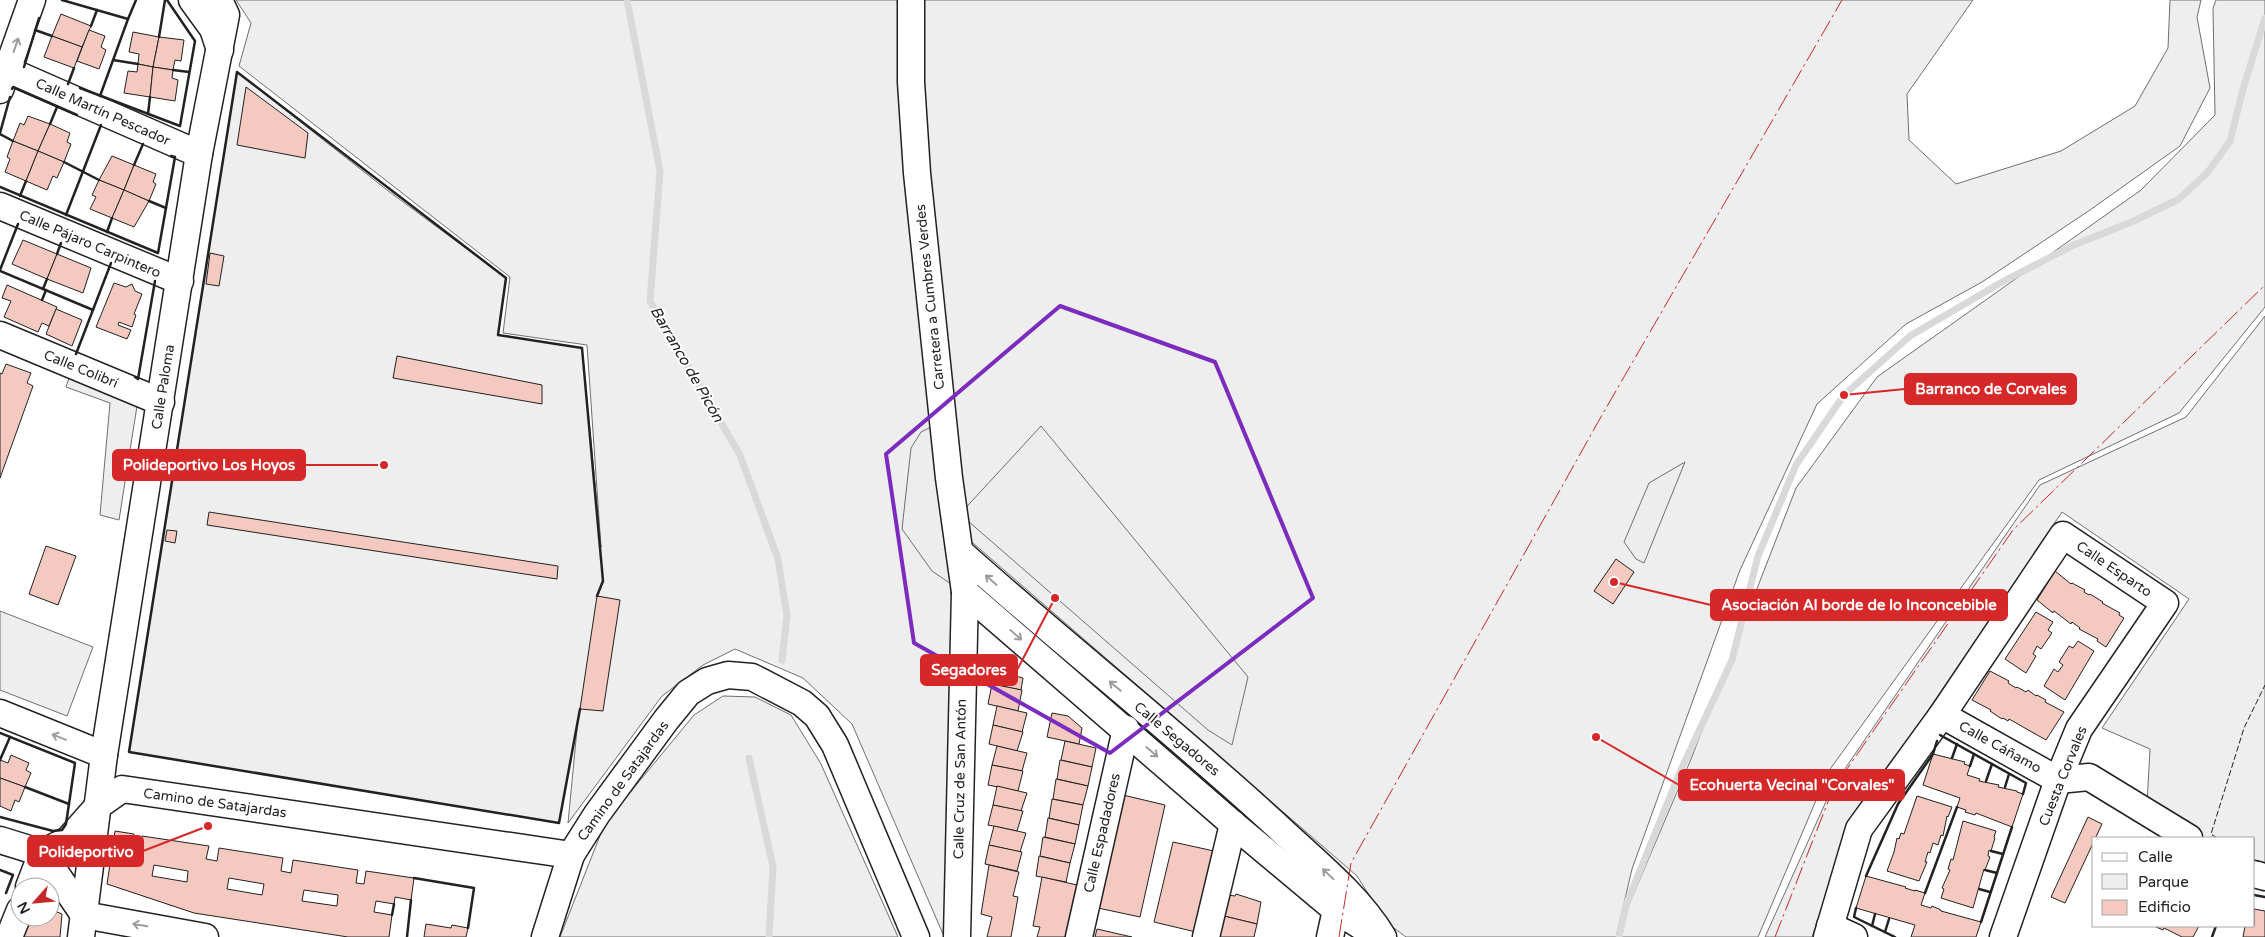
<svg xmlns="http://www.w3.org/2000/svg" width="2265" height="937" font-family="'Varela Round',sans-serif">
	<rect width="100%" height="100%" fill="#fff"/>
	<g fill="#eee" stroke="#6f6f6f">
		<path d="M236,0H1973L1907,94L1909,140L1956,184L2061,151L2135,106L2168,48L2170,0H2201L2197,17L2210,88L2180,146L2090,210L1982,282L1906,324L1817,404L1740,570L1632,869L1616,937H1406L1387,923L1357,876L966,537L943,934L852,724L803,678L735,649L703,665L662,696L568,823L578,719L559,823L129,752L237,72L387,190L506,278L498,335L582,348L601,547L587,345L503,333L510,277L239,66L251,23Z"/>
		<path d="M2216,0H2265V307L2179,413L2039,480L1828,772L1758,937H1621L1628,907L1691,759L1796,488L1877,377L2141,190L2215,115L2213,8Z"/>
		<path d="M2265,316V868L2254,865V838H2204L2147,804L2150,749L2102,728L2189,599L2062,512L1852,823L1812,937H1765L1833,786L2040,485L2186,417Z"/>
		<path d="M69,378L137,406L119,520L100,515L110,403L66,387Z"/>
		<path d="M0,611L93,647L67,716L0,690Z"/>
		<path d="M723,696L755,697L791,715L821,764L898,937H560L605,823L694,715Z"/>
	</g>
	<g fill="#ededed" stroke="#6f6f6f">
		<path d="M939,423L951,584L932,571L902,529L911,448L921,432Z"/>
		<path d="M1041,426L1248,677L1232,745L1208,730L960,514Z"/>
		<path d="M1685,462L1644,563L1636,559L1624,542L1649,483Z"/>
	</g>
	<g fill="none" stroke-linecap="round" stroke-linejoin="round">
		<g stroke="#d9d9d9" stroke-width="7">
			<path d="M627,0L660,171L650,301L740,455L778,559L787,616L782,660"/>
			<path d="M749,758L773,867L769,937"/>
			<path d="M1619,937L1626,905L1680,772L1732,660L1758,556L1796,465L1844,395L1910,336L2002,282L2074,245L2134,221L2179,199L2208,172L2230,141L2243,89L2265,18"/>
		</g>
	</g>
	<g fill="#f3c9c0" stroke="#222" fill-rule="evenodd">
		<path d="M61,14L91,26L82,47L52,36Z"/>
		<path d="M89,30L105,36L101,47L106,50L99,69L77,61Z"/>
		<path d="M133,32L159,37L153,67L138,64L139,54L129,52Z"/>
		<path d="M52,36L82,47L74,68L44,57Z"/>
		<path d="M159,37L184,40L181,61L175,60L173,70L153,67Z"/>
		<path d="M138,64L153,67L150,97L124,93L128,71L137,72Z"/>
		<path d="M153,67L173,70L172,78L178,80L175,101L150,97Z"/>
		<path d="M246,87L308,133L305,158L237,145Z"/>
		<path d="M28,116L50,124L38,151L13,141L20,123L24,125Z"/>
		<path d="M50,124L70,133L67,142L71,144L64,162L38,151Z"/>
		<path d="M13,141L38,151L26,181L5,172L10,159L7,157Z"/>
		<path d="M38,151L64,162L57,178L53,176L47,190L26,181Z"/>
		<path d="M112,156L134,165L124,190L99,180Z"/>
		<path d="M134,165L156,174L153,182L156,184L149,201L124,190Z"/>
		<path d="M99,180L124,190L112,218L90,209L96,197L92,195Z"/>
		<path d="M124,190L149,201L134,227L112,218Z"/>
		<path d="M23,240L57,254L47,279L12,264Z"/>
		<path d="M210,253L224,256L219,286L206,284Z"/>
		<path d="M57,254L91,268L83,293L47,279Z"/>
		<path d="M114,283L126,287L132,284L135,291L142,294L134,314L136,315L132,327L119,322L118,325L131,330L127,339L96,327Z"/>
		<path d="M7,285L57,307L49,326L42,323L38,332L4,317L11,301L2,298Z"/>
		<path d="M56,309L82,320L72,346L46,334Z"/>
		<path d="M397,356L542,385V404L393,378Z"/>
		<path d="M6,364L31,373L27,383L33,386L0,478V373L2,374Z"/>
		<path d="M209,512L558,566L557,579L207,525Z"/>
		<path d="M167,530L177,531L175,543L165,541Z"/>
		<path d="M46,546L76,556L58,605L29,594Z"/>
		<path d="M1616,559L1634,572L1613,604L1594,591Z"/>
		<path d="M2055,571L2071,584L2072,583L2085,590L2084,592L2089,595L2090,594L2103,602L2102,603L2120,613L2119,615L2124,618L2106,647L2097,641L2098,639L2079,629L2080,628L2072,622L2071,624L2054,611L2053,613L2037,600Z"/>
		<path d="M597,596L620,600L603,711L580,709Z"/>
		<path d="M2036,612L2053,622L2048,630L2052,633L2041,649L2037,646L2033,654L2036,656L2026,673L2005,659Z"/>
		<path d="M2078,641L2094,651L2065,700L2044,686L2054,669L2058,672L2063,665L2059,662L2069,646L2073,648Z"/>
		<path d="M988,664L1009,667L1008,674L1023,678L1021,690L986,683Z"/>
		<path d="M1990,671L2009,681L2008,683L2016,688L2017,687L2026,692L2028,690L2036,696L2037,695L2046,700L2045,702L2064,712L2046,740L2009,719L2008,721L2003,718L2002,719L1990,711L1991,710L1972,700Z"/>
		<path d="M992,684L1022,690L1018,711L988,704Z"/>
		<path d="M997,706L1027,713L1022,732L993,725Z"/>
		<path d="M1052,713L1068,716L1082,728L1079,744L1047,737Z"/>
		<path d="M993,725L1023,732L1017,751L989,744Z"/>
		<path d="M1065,741L1096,748L1092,767L1061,760Z"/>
		<path d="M997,746L1027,753L1022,771L992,765Z"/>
		<path d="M1933,754L1965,762L1964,764L1970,766L1967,775L1980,779L1979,781L1999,785L1998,787L2017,791V792L2023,794L2012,827L1976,813L1975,815L1965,812L1966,810L1957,807L1960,798L1923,785Z"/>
		<path d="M11,755L29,763L26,770L31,773L25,787L0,778V760L8,763Z"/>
		<path d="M1060,760L1092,767L1088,786L1057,779Z"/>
		<path d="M992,765L1023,771L1018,791L988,785Z"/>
		<path d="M0,778L25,787L19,802L15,800L11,811L0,806Z"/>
		<path d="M1056,779L1088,786L1083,805L1053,799Z"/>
		<path d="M997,786L1027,793L1021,811L993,805Z"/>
		<path d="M1123,795L1165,805L1140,917L1098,908Z"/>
		<path d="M1917,796L1952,807L1948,817L1947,816L1943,836L1941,835L1938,845L1933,843L1930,853L1928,852L1925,862H1927L1919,881L1887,871L1894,852L1897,838L1899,839L1901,833L1904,834Z"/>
		<path d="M1052,799L1083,805L1079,825L1049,818Z"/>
		<path d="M993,805L1023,811L1017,831L988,825Z"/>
		<path d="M2088,817L2102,824L2065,903L2051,897Z"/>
		<path d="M1048,818L1079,825L1075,844L1045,837Z"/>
		<path d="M1963,821L1996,831L1994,837L1995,838L1991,851L1989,850L1988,856L1990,857L1985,870L1984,869L1973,908L1941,898L1944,889L1942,888L1950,870L1948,869L1951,859L1953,860Z"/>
		<path d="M994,826L1026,833L1020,852L989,845Z"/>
		<path d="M115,831L134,834L132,847L140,849L142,836L209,846L206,859L217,861L219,848L283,858L281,871L291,873L293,860L358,870L356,883L364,884L366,871L414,878L411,900L395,897L394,904L376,901L374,912L392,915L389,937H348L194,913L107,884ZM154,865L188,871L187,882L152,876ZM229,878L264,884L262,895L227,889ZM304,890L338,895L337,906L302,901Z"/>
		<path d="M1043,837L1075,844L1070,863L1040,856Z"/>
		<path d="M1173,842L1214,851L1196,932L1154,922Z"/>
		<path d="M989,845L1022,852L1017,871L985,864Z"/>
		<path d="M1039,856L1070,863L1066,882L1036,876Z"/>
		<path d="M989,865L1019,872L1013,896L1018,897L1011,937H987L992,917L981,914Z"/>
		<path d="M1866,876L1906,887L1905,888L1915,891V890L1925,893L1921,905L1931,908L1932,906L1941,910V911L1981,922L1976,937H1911L1915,925L1856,908Z"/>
		<path d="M1042,877L1077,885L1065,937H1037L1040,927L1033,926Z"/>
		<path d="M1236,894L1261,902L1257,924L1224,916L1228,895L1235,896Z"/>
		<path d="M50,909L62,914L60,937H13L21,917H50Z"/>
		<path d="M2254,909L2265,911V937H2243L2245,926H2254Z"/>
		<path d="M1224,916L1257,924L1254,937H1218Z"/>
		<path d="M426,924L451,928L452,925L468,928L466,937H424Z"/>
		<path d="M2154,926H2199L2193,937H2182L2164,928L2163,930Z"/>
		<path d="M1097,929L1132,937H1095Z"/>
	</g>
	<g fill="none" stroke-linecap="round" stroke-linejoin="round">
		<defs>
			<g id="minor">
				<path d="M192,0L213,29L220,50"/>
				<path d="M911,0V82L917,173L949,478L965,592L957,937"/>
				<path d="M7,70L199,154"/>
				<path d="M0,90L32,0"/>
				<path d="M0,206L180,281"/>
				<path d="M0,335L161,402"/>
				<path d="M960,552C1064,645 1174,731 1276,825C1313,860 1356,893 1383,937"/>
				<path d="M965,592L1233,824L1336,910L1372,933"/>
				<path d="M0,713L104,755"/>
				<path d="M1942,715L2058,780L2089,777L2189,838"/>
				<path d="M0,840L42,853L84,915L205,937"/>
				<path d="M42,853L68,840L98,806L122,789L571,855"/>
				<path d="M2254,874L2265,877"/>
				<path d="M29,887L42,853"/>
				<path d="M1830,926L1854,937"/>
				<path d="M9,937L20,910"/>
				<path d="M81,937L104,755L199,154L226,15L219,0"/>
				<path d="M545,937L571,855L597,814L666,720L688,693L707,681L728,675L752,677L802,703L817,716L835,745L916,937"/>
				<path d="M1079,937L1126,729"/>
				<path d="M1206,937L1233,824"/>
				<path d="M1330,937L1336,910L1345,896"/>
				<path d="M1827,937L1859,829L1942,715L2063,535L2165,603L2079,729L2058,780L2003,937"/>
			</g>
		</defs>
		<use href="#minor" stroke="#222" stroke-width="29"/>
		<use href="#minor" stroke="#fff" stroke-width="26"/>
		<g stroke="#222" stroke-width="1" stroke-dasharray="6 2.5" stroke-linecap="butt">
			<path d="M2217,838L2211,834L2244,728L2265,685"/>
			<path d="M2254,860L2265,863"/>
		</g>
		<g stroke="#222" stroke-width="2.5">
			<path d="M62,0L128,19L100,96"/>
			<path d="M128,19L136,0"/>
			<path d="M91,26L97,10"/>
			<path d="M35,30L52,36"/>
			<path d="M159,37L165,0"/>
			<path d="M113,60L138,64"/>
			<path d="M24,67L39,18"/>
			<path d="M173,70L189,72"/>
			<path d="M68,84L74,68"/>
			<path d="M80,88L180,126L195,41L167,0"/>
			<path d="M12,89L13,87L77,115"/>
			<path d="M148,114L150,97"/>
			<path d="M50,124L57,107"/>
			<path d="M0,133L10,97"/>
			<path d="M0,134L13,141"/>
			<path d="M64,162L99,180"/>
			<path d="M134,165L143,144"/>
			<path d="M0,187L158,253L175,157L171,156"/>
			<path d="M20,196L26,181"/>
			<path d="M149,201L166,208"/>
			<path d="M66,215L101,125"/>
			<path d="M107,232L112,218"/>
			<path d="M57,254L61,243"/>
			<path d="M0,270L18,224"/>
			<path d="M0,271L93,310"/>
			<path d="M43,289L47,279"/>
			<path d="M42,300L46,290"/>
			<path d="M76,354L111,263"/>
			<path d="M135,377L138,379L155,281"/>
			<path d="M580,709L559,823L129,752L237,72L506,278L498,335L582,348L603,581L597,596"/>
			<path d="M0,733L75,763L66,824L62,830L53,831L0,817"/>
			<path d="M1940,735L2026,783L2023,794"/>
			<path d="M1952,758L1957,744"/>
			<path d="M0,760L10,737"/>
			<path d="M1970,766L1974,754"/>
			<path d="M1986,781L1992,764"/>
			<path d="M25,787L69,804"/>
			<path d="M2005,787L2009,774"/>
			<path d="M1991,851L2003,854"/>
			<path d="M0,870L13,875L6,893"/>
			<path d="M1985,870L1997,873"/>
			<path d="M1866,876L1898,804L1933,754L1937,741"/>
			<path d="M414,878L474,888L468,928"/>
			<path d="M1979,889L1990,892"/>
			<path d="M1925,893L1957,807"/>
			<path d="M2254,895L2265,897"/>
			<path d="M1856,908L1854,917L1895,937"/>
			<path d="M392,915L394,904"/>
			<path d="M1981,922L2012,827"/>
			<path d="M1872,926L1875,914"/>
			<path d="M1885,932L1889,919"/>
			<path d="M407,937L411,900"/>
			<path d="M2212,937L2216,926"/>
		</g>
		<g stroke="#c62828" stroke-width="1" stroke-dasharray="18 4 2.5 4" stroke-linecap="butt">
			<path d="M1339,937L1351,863L1602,415L1842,0"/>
			<path d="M1775,937L1833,789L2013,530L2265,285"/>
		</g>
	</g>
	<defs><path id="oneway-shaft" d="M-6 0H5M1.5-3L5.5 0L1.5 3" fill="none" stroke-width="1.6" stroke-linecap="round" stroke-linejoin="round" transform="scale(1.25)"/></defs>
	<g stroke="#9c9c9c">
		<use href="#oneway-shaft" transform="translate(16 45) rotate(-71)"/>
		<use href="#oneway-shaft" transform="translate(991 580) rotate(-138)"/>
		<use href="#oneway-shaft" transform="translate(1016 635) rotate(41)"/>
		<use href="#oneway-shaft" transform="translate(1115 686) rotate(-140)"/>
		<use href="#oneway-shaft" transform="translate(59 737) rotate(-158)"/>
		<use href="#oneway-shaft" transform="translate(1152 752) rotate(41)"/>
		<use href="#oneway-shaft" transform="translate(1328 874) rotate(-137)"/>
		<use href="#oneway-shaft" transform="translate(140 925) rotate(-170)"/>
	</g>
	<path fill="none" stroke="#7b2cbf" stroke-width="4" stroke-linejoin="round" d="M1060,306L1215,362L1313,598L1110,753L914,643L886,454Z"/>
	<g text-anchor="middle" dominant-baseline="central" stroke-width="4" stroke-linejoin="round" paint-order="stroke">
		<g font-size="14" fill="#222" stroke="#fff">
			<text transform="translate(103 112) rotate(24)">Calle Martín Pescador</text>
			<text transform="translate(90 244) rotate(23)">Calle Pájaro Carpintero</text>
			<text transform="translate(930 297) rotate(-96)">Carretera a Cumbres Verdes</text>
			<text transform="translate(81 369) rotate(22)">Calle Colibrí</text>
			<text transform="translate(163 387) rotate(-81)">Calle Paloma</text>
			<text transform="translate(2114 569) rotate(34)">Calle Esparto</text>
			<text transform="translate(1177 739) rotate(40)">Calle Segadores</text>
			<text transform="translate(2000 747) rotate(29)">Calle Cáñamo</text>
			<text transform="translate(2063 776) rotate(-68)">Cuesta Corvales</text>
			<text transform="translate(960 779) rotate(-89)">Calle Cruz de San Antón</text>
			<text transform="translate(623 781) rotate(-54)">Camino de Satajardas</text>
			<text transform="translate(215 803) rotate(8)">Camino de Satajardas</text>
			<text transform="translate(1102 833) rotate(-77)">Calle Espadadores</text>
		</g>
		<g font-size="15" font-style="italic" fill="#222" stroke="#fff">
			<text transform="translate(687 364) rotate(60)">Barranco de Picón</text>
		</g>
	</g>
	<path fill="none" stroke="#d62828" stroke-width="2" d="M1844 395L1905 389M384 465L305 465M1614 582L1711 605M1055 598L1017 670M1596 737L1679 785M208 826L143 851"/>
	<g fill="#d62828" stroke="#fff" stroke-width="2">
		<circle cx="1844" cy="395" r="5"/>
		<circle cx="384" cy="465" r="5"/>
		<circle cx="1614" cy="582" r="5"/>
		<circle cx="1055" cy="598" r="5"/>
		<circle cx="1596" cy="737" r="5"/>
		<circle cx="208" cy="826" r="5"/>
	</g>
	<g fill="#d62828" stroke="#d62828" stroke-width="2">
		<rect x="1905" y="374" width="171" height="30" rx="5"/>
		<rect x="113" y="450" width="192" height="30" rx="5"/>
		<rect x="1711" y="590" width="296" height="30" rx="5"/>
		<rect x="921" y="655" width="96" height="30" rx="5"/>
		<rect x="1679" y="770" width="225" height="30" rx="5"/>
		<rect x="28" y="836" width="115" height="30" rx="5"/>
	</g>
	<g font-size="15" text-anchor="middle" font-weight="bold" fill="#fff">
		<text x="1991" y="394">Barranco de Corvales</text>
		<text x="209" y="470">Polideportivo Los Hoyos</text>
		<text x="1859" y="610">Asociación Al borde de lo Inconcebible</text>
		<text x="969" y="675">Segadores</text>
		<text x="1792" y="790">Ecohuerta Vecinal "Corvales"</text>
		<text x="86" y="857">Polideportivo</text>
	</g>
	<rect x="2092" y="837" width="162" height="90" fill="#ffffff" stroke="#a7a7a7"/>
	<rect x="2102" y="853" width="25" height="8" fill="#ffffff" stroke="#a7a7a7"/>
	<text x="2138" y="862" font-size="15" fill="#222222">Calle</text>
	<rect x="2102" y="874" width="25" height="15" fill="#eeeeee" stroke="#a7a7a7"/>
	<text x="2138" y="887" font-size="15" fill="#222222">Parque</text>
	<rect x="2102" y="900" width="25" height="15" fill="#f3c9c0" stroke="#a7a7a7"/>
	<text x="2138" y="912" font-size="15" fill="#222222">Edificio</text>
	<g transform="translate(35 902) rotate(243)"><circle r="24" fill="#ffffff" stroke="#a7a7a7"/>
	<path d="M0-4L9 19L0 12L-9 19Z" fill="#c62828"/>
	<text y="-8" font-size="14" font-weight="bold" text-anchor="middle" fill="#222222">N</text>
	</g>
</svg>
